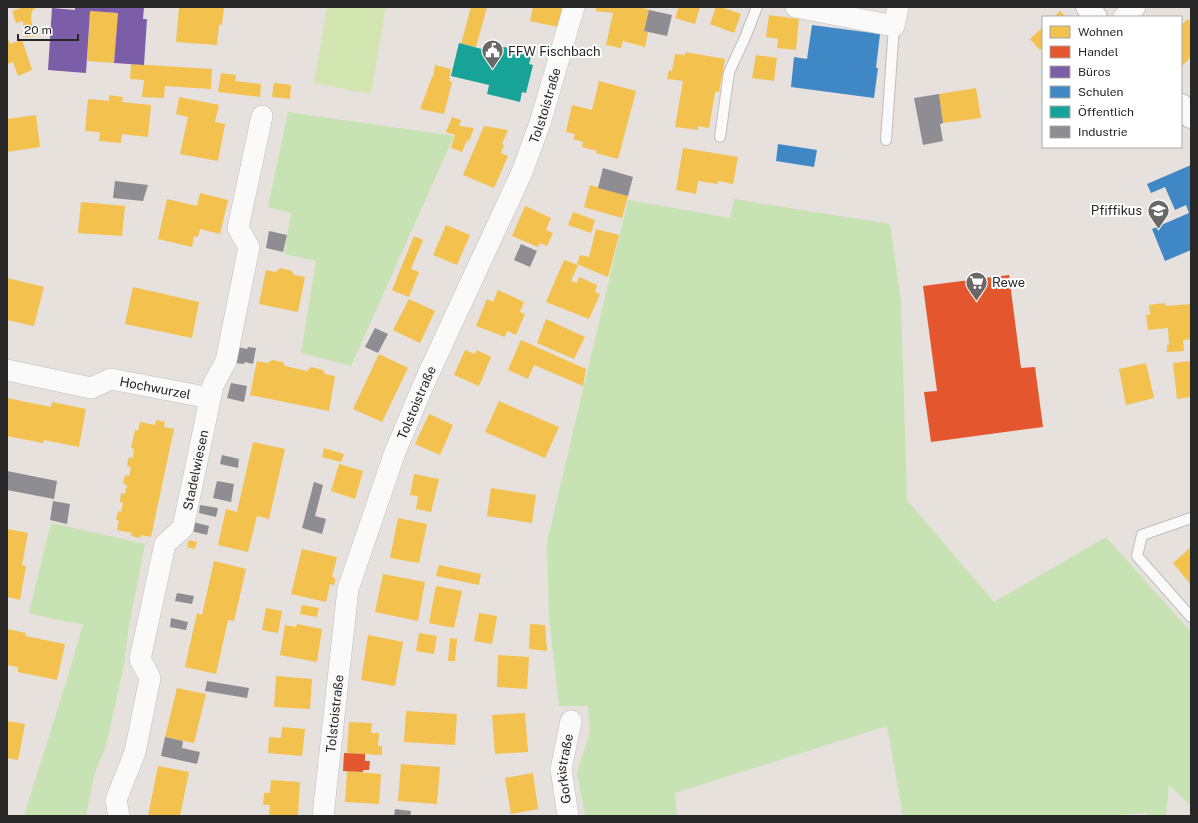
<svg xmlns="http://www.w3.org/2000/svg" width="1198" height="823" font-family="'Public Sans',sans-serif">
	<rect width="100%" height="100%" fill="#e6e1dc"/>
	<g fill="#c7e2b3">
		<path d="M288,112L454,136L351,366L301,353L316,261L284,254L291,213L268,207Z"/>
		<path d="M734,199L890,224L901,301L907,500L994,602L1106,537L1191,632V806L1169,785L1166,816H1147V813L1097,816H903L887,726L675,793L677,816H585L577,773L590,732L588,706H559L549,618L547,542L628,200L730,218Z"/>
		<path d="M51,523L145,544L129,626L124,665L106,746L94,775L86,816H24L72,663L83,624L57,620L29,613Z"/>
	</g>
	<path fill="#d3e6b1" d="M327,7H386L371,94L314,83Z"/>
	<g fill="#f2c14e">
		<path d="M23,7H37L32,11L31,18L34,36L25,37L23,21L16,23L12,11Z"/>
		<path d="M179,7H224L222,25H219L217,45L176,42Z"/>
		<path d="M471,7H487L476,47L461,44Z"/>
		<path d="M533,7H562L558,27L530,21Z"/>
		<path d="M596,7H639L649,10L644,31L648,32L645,47L623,41L621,48L606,45L613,13L596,11Z"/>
		<path d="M679,7H700L695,24L675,18Z"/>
		<path d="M716,7H721L741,14L734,33L710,24Z"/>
		<path d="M90,11L118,13L114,63L87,61Z"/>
		<path d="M1060,11L1066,17H1054Z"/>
		<path d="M769,15L799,19L796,50L777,48L778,39L766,37Z"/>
		<path d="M1188,19L1191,22V57L1181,67V25Z"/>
		<path d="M1043,27V47L1040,50L1030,39Z"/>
		<path d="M7,37L10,44L22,40L32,70L18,76L13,62L7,64Z"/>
		<path d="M685,52L725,59L719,92H715L709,128L698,126V130L675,127L683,81L667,79L669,70L672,71L675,54L685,55Z"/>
		<path d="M756,55L777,58L774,81L752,78Z"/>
		<path d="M131,64L212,69L211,89L165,86L164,98L142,97L144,80L130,79Z"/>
		<path d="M435,65L451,69L449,81L452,82L444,114L420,109L432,77H433Z"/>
		<path d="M221,73L236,75L235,81L261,84L260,97L218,92Z"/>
		<path d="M599,81L636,91L618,159L596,153L597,151L582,147L583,142L573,139L575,134L566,132L572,105L592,110Z"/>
		<path d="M274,83L291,85L290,99L272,97Z"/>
		<path d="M976,88L981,118L943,123L939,94Z"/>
		<path d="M109,95L123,97L122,102L151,105L148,137L122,134L121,143L99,141L100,132L85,131L88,99L109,101Z"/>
		<path d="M179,97L219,105L215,122L225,124L218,161L180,154L188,117L176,114Z"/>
		<path d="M36,115L40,147L7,152V119Z"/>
		<path d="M452,117L461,120L459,126L474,128L469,141L467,140L462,152L451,148L455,135L446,132Z"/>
		<path d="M484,126L508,130L502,144L504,145L501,153L508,156L494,188L463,175Z"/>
		<path d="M683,148L738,157L733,184L718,181V184L698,181L696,194L676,190Z"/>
		<path d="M590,185L628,196L622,218L584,207Z"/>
		<path d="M200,193L228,200L220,234L200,229L198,237L194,236L192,247L158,239L167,199L197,206Z"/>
		<path d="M81,202L125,206L122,236L78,233Z"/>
		<path d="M525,206L551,218L546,230L553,233L547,246L540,243L538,247L512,236Z"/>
		<path d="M573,212L595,220L591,233L568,225Z"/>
		<path d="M446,225L470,235L457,265L433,255Z"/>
		<path d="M596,229L619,235L608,277L577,264L580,255L589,257Z"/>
		<path d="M414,236L423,240L411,269L419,272L409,297L392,290Z"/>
		<path d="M564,260L578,265L571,281L577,283L579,277L597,285L595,292L600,294L589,319L546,302Z"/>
		<path d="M280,268L292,271L294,275L305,277L298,312L259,304L266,270L276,272Z"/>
		<path d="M7,278L44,287L34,326L7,320Z"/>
		<path d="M133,287L199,302L192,338L125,324Z"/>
		<path d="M498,290L524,302L520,312L525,314L516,335L507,331L505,337L476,326L487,299L493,302Z"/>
		<path d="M409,299L435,311L420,343L393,330Z"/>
		<path d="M1165,303L1166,306L1191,304V339L1183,340L1184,351L1167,352V345H1169L1168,328L1148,330L1146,315H1150L1149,305Z"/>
		<path d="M546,319L585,337L574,359L537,343Z"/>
		<path d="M521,340L586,369L583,386L534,365L528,379L508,370Z"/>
		<path d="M465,350L475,354L477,350L491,357L479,386L454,375Z"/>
		<path d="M379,354L408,368L382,422L353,409Z"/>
		<path d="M272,360L283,362L285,366L307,371L311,367L323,370L325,374L335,376L329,411L250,395L257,361L268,363Z"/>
		<path d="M1191,361V397L1177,399L1173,363Z"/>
		<path d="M1146,363L1154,398L1126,405L1119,369Z"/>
		<path d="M7,398L51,407L52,402L86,409L79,447L44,440L43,443L7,436Z"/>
		<path d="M499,401L559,427L545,458L485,432Z"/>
		<path d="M429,414L453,425L440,455L415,444Z"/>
		<path d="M156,420L165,422L164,427L174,429L151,537L141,535L140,538L131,536L132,533L117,530L119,521L116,520L118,511L121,512L123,503L120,502L121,493L125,494L127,485L123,484L125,475L129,476L131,467L127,466L129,457L133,458L134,449L131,448L135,430L138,431L140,422L155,425Z"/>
		<path d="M253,442L285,449L269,519L257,516L248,552L218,545L226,509L237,512Z"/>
		<path d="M324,448L344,454L341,462L322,457Z"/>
		<path d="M339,464L363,471L355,499L331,491Z"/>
		<path d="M414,474L439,479L431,512L416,509L418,496L410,495Z"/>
		<path d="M491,488L536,495L532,523L487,516Z"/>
		<path d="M398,518L427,524L419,563L390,558Z"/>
		<path d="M7,529L28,533L22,565L26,566L20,600L7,597Z"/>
		<path d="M189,540L197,542L195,549L187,547Z"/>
		<path d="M1191,547V585L1173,563Z"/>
		<path d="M302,549L337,557L332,577L335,578V582L334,585L330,584L326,602L291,594Z"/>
		<path d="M214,561L246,569L234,621L228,620L216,674L185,667L197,613L202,615Z"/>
		<path d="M439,565L481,574L479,585L436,576Z"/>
		<path d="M383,574L425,582L418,621L375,612Z"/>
		<path d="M436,586L462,591L454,628L429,623Z"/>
		<path d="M302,605L319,608L317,617L300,614Z"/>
		<path d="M266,608L282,611L278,633L262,630Z"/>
		<path d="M479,613L497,616L492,644L474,641Z"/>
		<path d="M297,624L322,629L317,662L280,655L285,625L296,627Z"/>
		<path d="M530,624L545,625L547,651L529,649Z"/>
		<path d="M7,629L26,633L25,636L65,644L57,680L18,672V667L7,665Z"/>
		<path d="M419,633L437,636L434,654L416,651Z"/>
		<path d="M368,635L403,642L395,686L361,680Z"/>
		<path d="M450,638L457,639L455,661H448Z"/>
		<path d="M498,655L529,657L527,689L497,687Z"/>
		<path d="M276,676L312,679L310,709L274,707Z"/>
		<path d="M177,688L206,694L194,743L165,737Z"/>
		<path d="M406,711L457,714L455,745L404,742Z"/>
		<path d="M525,713L528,752L495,754L492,715Z"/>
		<path d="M7,721L25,724L18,760L7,758Z"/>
		<path d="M349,722L372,723L371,733H379L378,746H382V755L347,753Z"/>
		<path d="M282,727L305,729L302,756L268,753L269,737L281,738Z"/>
		<path d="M401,764L440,767L437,804L398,801Z"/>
		<path d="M158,766L189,772L180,816H148Z"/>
		<path d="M347,771L381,774L379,804L345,802Z"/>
		<path d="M533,773L538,809L511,814L505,778Z"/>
		<path d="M271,780L300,782L298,816H269L270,805H263L264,793H270Z"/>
	</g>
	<g fill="#e4572e">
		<path d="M1009,275L1021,368L1035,367L1043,427L931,442L924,392L937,391L923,286Z"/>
		<path d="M344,753L365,754V761H370L369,770H363V772L343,771Z"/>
	</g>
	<path fill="#7b5ea7" d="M75,7H144L143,19H147L144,65L114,63L118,13L90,11L86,73L48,70L52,8L75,10Z"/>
	<g fill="#3f88c5">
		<path d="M812,25L880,34L876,68H878L874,98L791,87L794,57L807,59Z"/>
		<path d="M778,144L817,150L814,167L776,161Z"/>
		<path d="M1191,165V250L1165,261L1152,229L1189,213L1186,205L1175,210L1165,187L1151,193L1147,184Z"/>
	</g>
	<path fill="#17a398" d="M459,43L497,53L499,46L532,53L529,64L533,65L526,93L522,92L520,102L487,94L489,85L451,76Z"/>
	<g fill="#8d8d92">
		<path d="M649,10L672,15L667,36L644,31Z"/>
		<path d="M939,94L943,123L940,124L943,141L923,145L914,98Z"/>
		<path d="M603,168L633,177L628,196L598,188Z"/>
		<path d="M115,181L148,185L143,201L113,198Z"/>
		<path d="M269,231L287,235L283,252L266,248Z"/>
		<path d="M521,244L537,251L530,267L514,260Z"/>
		<path d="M375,328L388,334L378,353L365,347Z"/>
		<path d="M238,347L247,349L248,347L256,348L253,364L245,362L244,364L235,363Z"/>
		<path d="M231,383L247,386L244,402L227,398Z"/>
		<path d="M222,455L239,459L238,468L220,464Z"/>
		<path d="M7,471L57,481L54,499L7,490Z"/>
		<path d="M217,481L234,484L231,502L213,498Z"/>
		<path d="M314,482L323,485L315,516L326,519L322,534L302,528Z"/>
		<path d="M53,501L70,504L67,524L50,520Z"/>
		<path d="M200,505L218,508L216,517L199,513Z"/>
		<path d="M193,522L209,526L207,535L191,531Z"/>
		<path d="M177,593L194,596L192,604L175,601Z"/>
		<path d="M171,618L188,622L186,630L170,627Z"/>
		<path d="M207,681L249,688L247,698L205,691Z"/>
		<path d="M165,737L183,741L182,748L200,752L197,764L161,756Z"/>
		<path d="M395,809L411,811L410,816H394Z"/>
	</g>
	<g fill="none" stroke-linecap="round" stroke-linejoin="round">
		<defs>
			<g id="service">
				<path d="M720,137L729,72L744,40L757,7"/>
				<path d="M886,140L894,26"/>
				<path d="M1191,518L1142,535L1137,556L1191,617"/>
			</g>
			<g id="minor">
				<path d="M796,7L894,26L898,7"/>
				<path d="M1124,17L1135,7"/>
				<path id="s1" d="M7,370L91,388L111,379L210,398"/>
				<path id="s2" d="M119,816L116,800L135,752L150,678L140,659L165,544L183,528L213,385L226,361L249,247L238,228L262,116"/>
				<path id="s3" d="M323,816L348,589L395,452L426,379L522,172L540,123L574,7"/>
				<path id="s4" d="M568,816L561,769L571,721"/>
			</g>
			<g id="secondary">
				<path d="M1087,7L1096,17"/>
				<path d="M1181,105L1191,117"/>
			</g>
		</defs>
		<use href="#service" stroke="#bfbdbe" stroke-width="12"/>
		<use href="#minor" stroke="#bfbdbe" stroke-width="22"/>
		<use href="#secondary" stroke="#bfbdbe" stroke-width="24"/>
		<use href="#service" stroke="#fbfafa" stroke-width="10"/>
		<use href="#minor" stroke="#fbfafa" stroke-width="21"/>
		<use href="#secondary" stroke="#fbfafa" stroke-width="22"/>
	</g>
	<defs>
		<symbol id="civic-pin" viewBox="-11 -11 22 30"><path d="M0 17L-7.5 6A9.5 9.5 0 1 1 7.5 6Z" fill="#6a6866" stroke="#fff"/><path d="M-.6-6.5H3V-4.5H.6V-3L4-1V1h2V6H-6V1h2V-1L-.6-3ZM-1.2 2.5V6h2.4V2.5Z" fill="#fff"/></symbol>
		<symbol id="school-pin" viewBox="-11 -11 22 30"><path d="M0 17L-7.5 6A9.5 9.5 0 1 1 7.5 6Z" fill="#6a6866" stroke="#fff"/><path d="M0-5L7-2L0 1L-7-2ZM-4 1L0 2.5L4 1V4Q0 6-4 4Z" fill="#fff"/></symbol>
		<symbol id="supermarket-pin" viewBox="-11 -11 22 30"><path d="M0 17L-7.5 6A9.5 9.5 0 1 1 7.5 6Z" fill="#6a6866" stroke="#fff"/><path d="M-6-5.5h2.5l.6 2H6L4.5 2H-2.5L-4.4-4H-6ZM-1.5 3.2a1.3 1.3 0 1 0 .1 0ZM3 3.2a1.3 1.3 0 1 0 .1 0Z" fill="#fff"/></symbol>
	</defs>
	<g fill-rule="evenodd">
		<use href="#civic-pin" x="480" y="38" width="25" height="34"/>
		<use href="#school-pin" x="1146" y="198" width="25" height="34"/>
		<use href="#supermarket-pin" x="964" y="270" width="25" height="34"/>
	</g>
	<g text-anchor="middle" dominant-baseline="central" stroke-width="4" stroke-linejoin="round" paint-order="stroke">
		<g font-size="13" fill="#272727" stroke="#fff" text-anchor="start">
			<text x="508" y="51">FFW Fischbach</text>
			<text x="1142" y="210" text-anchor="end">Pfiffikus</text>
			<text x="992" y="282">Rewe</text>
		</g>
		<g font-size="13" fill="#272727" stroke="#fff">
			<text stroke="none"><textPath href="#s3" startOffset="751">Tolstoistraße</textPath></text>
			<text stroke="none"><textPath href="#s1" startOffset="153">Hochwurzel</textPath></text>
			<text stroke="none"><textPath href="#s3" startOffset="427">Tolstoistraße</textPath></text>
			<text stroke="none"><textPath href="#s2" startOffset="366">Stadelwiesen</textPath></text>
			<text stroke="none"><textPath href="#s3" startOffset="103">Tolstoistraße</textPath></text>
			<text stroke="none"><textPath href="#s4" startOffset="48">Gorkistraße</textPath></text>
		</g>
	</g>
	<rect width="1198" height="823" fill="none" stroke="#272727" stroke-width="16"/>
	<rect x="1042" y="16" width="140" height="132" fill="#ffffff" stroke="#a9a9a9"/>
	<rect x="1050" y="26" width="20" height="12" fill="#f2c14e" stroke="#a9a9a9"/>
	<text x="1078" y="36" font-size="12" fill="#272727">Wohnen</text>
	<rect x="1050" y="46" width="20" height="12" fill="#e4572e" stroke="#a9a9a9"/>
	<text x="1078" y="56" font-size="12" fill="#272727">Handel</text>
	<rect x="1050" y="66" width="20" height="12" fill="#7b5ea7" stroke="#a9a9a9"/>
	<text x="1078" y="76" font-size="12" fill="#272727">Büros</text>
	<rect x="1050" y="86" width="20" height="12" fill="#3f88c5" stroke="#a9a9a9"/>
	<text x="1078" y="96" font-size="12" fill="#272727">Schulen</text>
	<rect x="1050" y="106" width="20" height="12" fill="#17a398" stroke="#a9a9a9"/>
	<text x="1078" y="116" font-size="12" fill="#272727">Öffentlich</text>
	<rect x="1050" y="126" width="20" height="12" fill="#8d8d92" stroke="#a9a9a9"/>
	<text x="1078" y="136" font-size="12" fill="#272727">Industrie</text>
	<path d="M18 34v6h60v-6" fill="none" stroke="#272727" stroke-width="2"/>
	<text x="24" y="34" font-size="12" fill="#272727" stroke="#ffffff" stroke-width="3" paint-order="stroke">20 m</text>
</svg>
